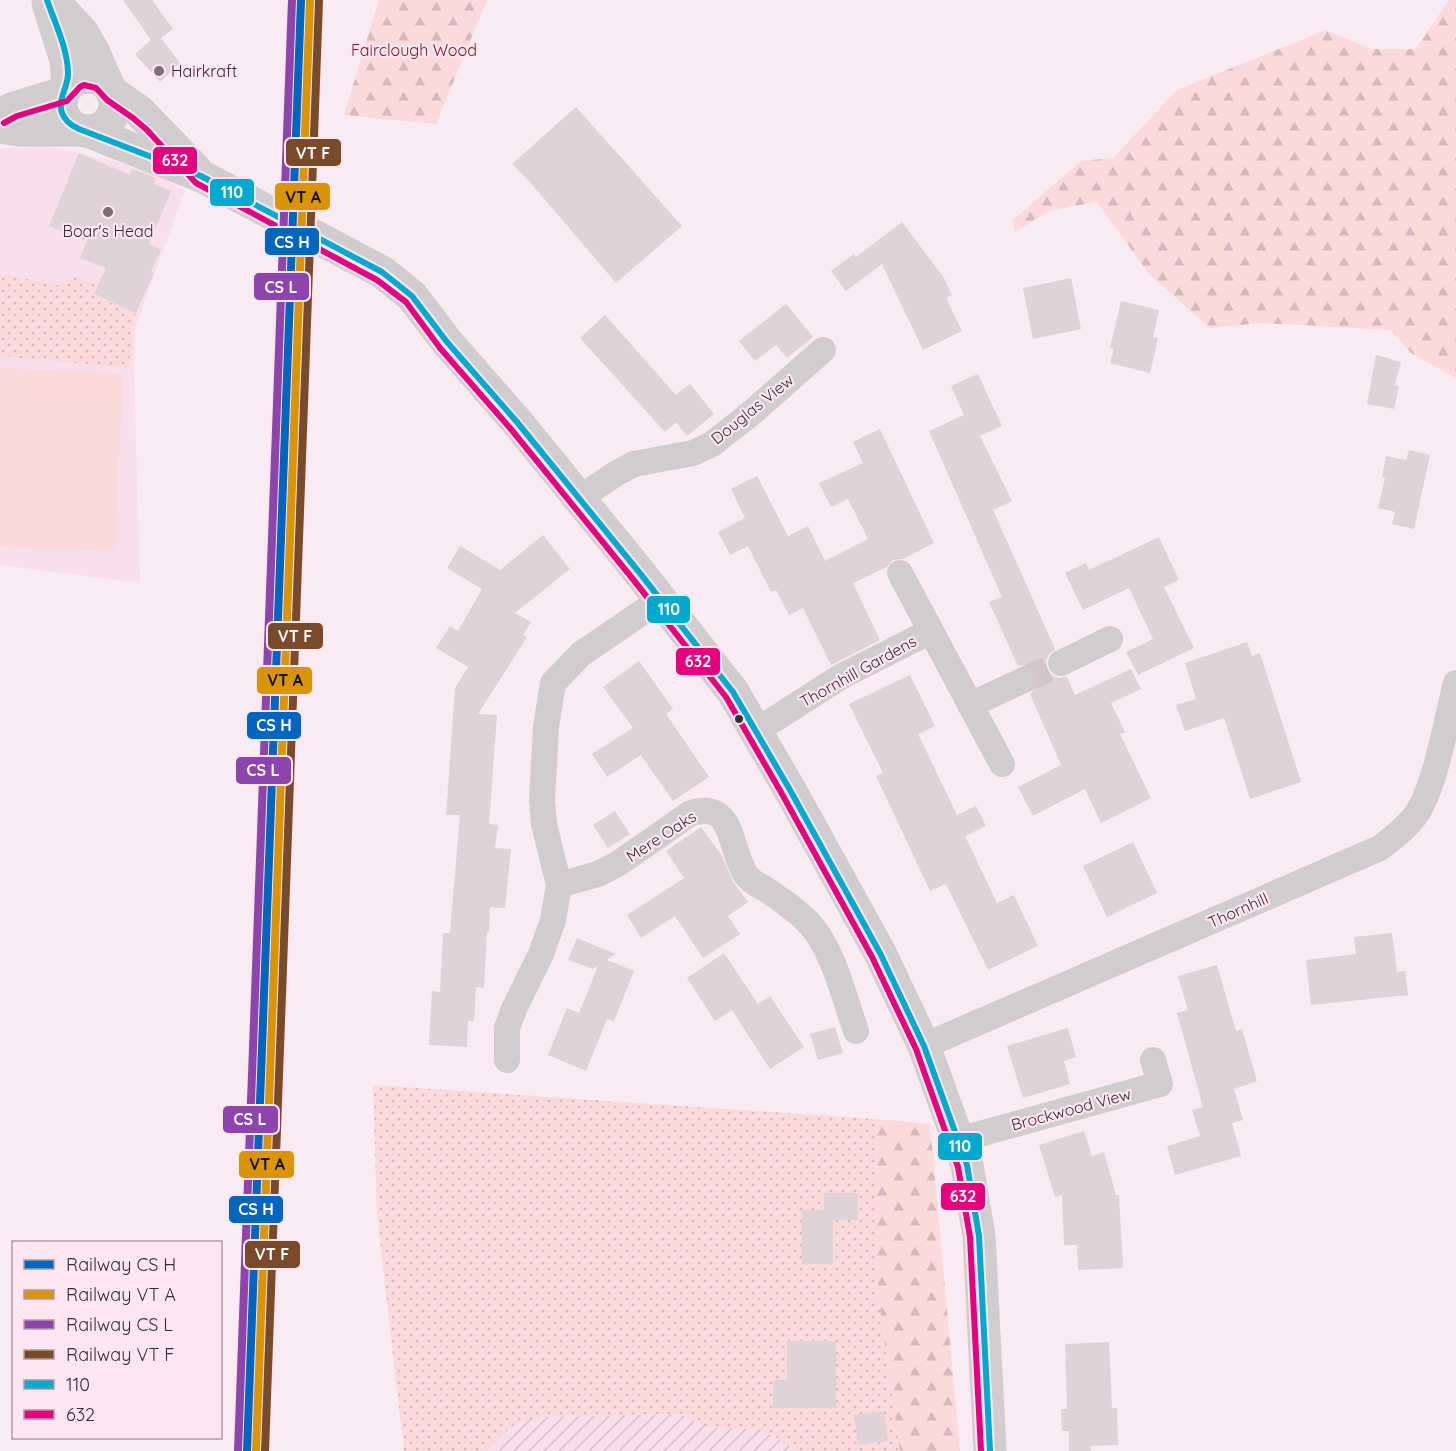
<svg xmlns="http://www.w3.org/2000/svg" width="1456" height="1451" font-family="Quicksand,sans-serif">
	<defs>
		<pattern id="industrial-furrows" width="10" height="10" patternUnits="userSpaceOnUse" patternTransform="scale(1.5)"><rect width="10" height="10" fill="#f8dfeb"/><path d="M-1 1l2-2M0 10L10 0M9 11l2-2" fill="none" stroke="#d5c0ca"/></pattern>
		<pattern id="green-dots" width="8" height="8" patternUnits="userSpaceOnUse" patternTransform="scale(1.5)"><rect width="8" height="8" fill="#fadadb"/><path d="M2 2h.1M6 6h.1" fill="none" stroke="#d7bbbc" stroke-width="1.8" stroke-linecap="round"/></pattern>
		<pattern id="forest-firs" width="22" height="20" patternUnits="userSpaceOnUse" patternTransform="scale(1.5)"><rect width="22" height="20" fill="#fadadb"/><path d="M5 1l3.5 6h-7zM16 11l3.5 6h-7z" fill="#d7bbbc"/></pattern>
	</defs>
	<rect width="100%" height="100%" fill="#f8ebf1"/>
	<path fill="#f8dfeb" d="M44,145L134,166L157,175L185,191L135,328L134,372L140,583L0,565V149Z"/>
	<path fill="url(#industrial-furrows)" d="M681,1414L705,1427L752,1429L774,1436L796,1451H484L515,1424L543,1417Z"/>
	<g fill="url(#green-dots)">
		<path d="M0,274L58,285L75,276L98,286L94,295L136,313L132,323L130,368L0,356Z"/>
		<path d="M373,1085L876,1119L878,1296L900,1451H796L774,1436L752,1429L705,1427L681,1414L543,1417L515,1424L484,1451H404L377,1215Z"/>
	</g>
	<g fill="url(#forest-firs)">
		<path d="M379,0H487L436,124L344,115Z"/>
		<path d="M1449,0H1456V378L1411,353L1391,330L1260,323L1210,328L1149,274L1097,202L1051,210L1016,231L1012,221L1081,161L1113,158L1177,90L1326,30L1371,49H1416Z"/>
		<path d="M876,1119L930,1124L960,1451H900L878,1296Z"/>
	</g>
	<path fill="#fadadb" d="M0,368L123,374L115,551L0,546Z"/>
	<g fill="#dfd3d7">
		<path d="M123,0H152L173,29L161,38L180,63L160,82L135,54L151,40Z"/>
		<path d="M576,107L682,226L616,283L530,182L512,164Z"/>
		<path d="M79,153L130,175L132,169L156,178L154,184L171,191L149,244L161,250L151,272L154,273L136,313L94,294L106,268L80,258L87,241L49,226Z"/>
		<path d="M902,222L944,278L952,295L946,298L962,331L923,350L882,264L846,291L831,271L854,254L856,257Z"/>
		<path d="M1071,278L1081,329L1033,339L1023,288Z"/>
		<path d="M1121,301L1159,310L1153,337L1158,338L1150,373L1110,363L1114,349L1110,348Z"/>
		<path d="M786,304L813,337L787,358L776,345L755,361L739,341Z"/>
		<path d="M605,315L676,395L690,384L714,414L687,436L676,422L665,432L580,338Z"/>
		<path d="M1376,355L1401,362L1395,385L1399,386L1394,409L1367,404Z"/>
		<path d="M978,374L1002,426L980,436L1012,501L993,510L1055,649L1049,654L1046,661L1048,670L1053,676L1059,678L1067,677L1075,695L1131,669L1141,689L1111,703L1125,732L1120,734L1151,798L1101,823L1085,789L1033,816L1018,787L1061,765L1030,694L1037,688L1039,682L1038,674L1032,667L1025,665L1018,666L989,602L1002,597L929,431L964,415L951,386Z"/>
		<path d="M880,429L934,543L903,559L893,560L887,567L853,583L880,640L831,665L803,608L789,615L776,590L771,592L748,546L730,555L718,532L745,518L731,489L757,476L788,536L808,526L825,561L868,539L848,499L831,507L819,483L863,463L853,442Z"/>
		<path d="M1409,450L1430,455L1414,529L1392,524L1395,512L1378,508L1385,478L1382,477L1386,456L1406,460Z"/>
		<path d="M543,535L570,569L515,613L531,622L523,635L527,637L478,714L497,715L489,824L498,825L495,848L511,849L505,908L490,907L489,932H487L484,988L476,987L474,1021H468L467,1047L429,1045L432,991L440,992L443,933H450L460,815H446L455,688L468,667L436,648L450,626L458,631L482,589L447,568L460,546L500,570Z"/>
		<path d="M1159,537L1179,580L1164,587L1194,648L1138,675L1126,652L1153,639L1129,588L1083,610L1065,573L1086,563L1089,570Z"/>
		<path d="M1247,642L1252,656L1260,653L1301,782L1250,799L1224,718L1185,731L1176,705L1196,699L1185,663Z"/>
		<path d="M639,661L673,709L666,714L709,777L673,801L641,755L607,777L592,754L633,728L603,687Z"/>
		<path d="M910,675L935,726L918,734L957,815L976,806L986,826L965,836L997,903L1014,895L1038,946L988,970L946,884L930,891L876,776L883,773L849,704Z"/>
		<path d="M615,811L630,834L608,848L593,825Z"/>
		<path d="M701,827L722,856L733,882L748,902L728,916L740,934L703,958L675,916L641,938L627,915L684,878L666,851Z"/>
		<path d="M1133,842L1157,893L1107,917L1083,866Z"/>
		<path d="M1392,933L1397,972L1405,971L1408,995L1311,1005L1306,960L1356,954L1354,937Z"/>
		<path d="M577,938L616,954L607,960L634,971L614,1021L607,1019L586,1071L548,1055L567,1008L579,1013L598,966L593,969L568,960Z"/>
		<path d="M724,953L758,1004L770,996L804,1047L770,1069L732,1010L715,1021L687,978Z"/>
		<path d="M1217,965L1236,1031L1242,1029L1257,1081L1234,1089L1243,1120L1232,1123L1241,1156L1175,1175L1167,1146L1200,1136L1192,1110L1203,1107L1177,1013L1188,1010L1178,976Z"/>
		<path d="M835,1027L843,1053L818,1060L810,1034Z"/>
		<path d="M1068,1028L1076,1057L1064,1061L1070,1084L1023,1098L1007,1046Z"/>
		<path d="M1084,1131L1092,1156L1104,1152L1116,1195H1119L1123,1268L1078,1270L1077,1245H1064L1062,1195L1055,1197L1039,1145Z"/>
		<path d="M824,1193H858V1220H833V1264H802V1210H824Z"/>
		<path d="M787,1341H836V1408H773V1380H787Z"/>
		<path d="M1109,1342L1112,1408H1117L1118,1445L1090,1446L1091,1451H1069V1431H1062L1061,1409H1067L1065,1344Z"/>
		<path d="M884,1411L888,1441L858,1445L854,1415Z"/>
	</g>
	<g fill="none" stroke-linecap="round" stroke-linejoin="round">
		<path stroke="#d2c5cb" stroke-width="26" stroke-dasharray="26 13" stroke-linecap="butt" d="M1024,680L1061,663"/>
		<g stroke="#d1cdcf" stroke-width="26">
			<path d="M578,499L617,473L634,464L693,453L712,444L749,415L823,350"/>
			<path d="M900,573L1002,764"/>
			<path d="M1061,663L1110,639"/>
			<path d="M970,705L1024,680"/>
			<path d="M756,731L842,676L931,631"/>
			<path d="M559,885L598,874L619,863L691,813C735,800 729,849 746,875C751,882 757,884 764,888C779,898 796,910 808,922C833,948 844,997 856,1031"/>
			<path d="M924,1046L1380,848C1393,838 1405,829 1415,816C1435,790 1447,717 1456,683"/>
			<path d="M507,1060V1028L514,1009L541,954L553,920L559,885L544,824L542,800L546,727L553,683L581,654L660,600"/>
			<path d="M958,1140L1160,1084L1153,1060"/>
		</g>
		<g stroke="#d1cdcf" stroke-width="33">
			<path d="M52,0L82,32L93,51L108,85"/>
			<path d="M48,3L66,60L68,85"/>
		</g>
		<g stroke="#d1cdcf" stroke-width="33">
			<circle cx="88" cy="104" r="27"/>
			<path d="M113,93L139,111L195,169"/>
			<path d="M0,115L14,108L63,93"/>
			<path d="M0,127L19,130H78"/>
			<path d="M87,131L201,176L382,272L412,296L447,342L517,422L639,572L733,692L790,790L880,953L924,1046L967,1165L979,1236L990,1451"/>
		</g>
		<defs>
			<path id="bus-1" d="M47,0C55,23 67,47 68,72C69,86 57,99 62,113C65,121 72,126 79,129L201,176L382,272L412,296L447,342L517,422L639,572L733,692L790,790L880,953L924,1046L967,1165L979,1236L990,1451"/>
			<path id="bus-2" d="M4,123L17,116L67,101L80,87L84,85L96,88L107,100L133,118L147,130L196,183L377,280L406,302L440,348L510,428L632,578L726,697L782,794L872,957L916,1049L958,1167L970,1237L981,1451"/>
		</defs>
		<use href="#bus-1" stroke="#fde6f1" stroke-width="10"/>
		<use href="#bus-2" stroke="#fde6f1" stroke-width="10"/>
		<use href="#bus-1" stroke="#00a9ce" stroke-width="6"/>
		<use href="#bus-2" stroke="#e5007d" stroke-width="6"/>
		<defs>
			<path id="rail-1" d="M247,1451L301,0"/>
			<path id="rail-2" d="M256,1451L310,0"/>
			<path id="rail-3" d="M238,1451L292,0"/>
			<path id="rail-4" d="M265,1451L319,1"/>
		</defs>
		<use href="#rail-1" stroke="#fde6f1" stroke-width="12"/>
		<use href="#rail-2" stroke="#fde6f1" stroke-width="12"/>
		<use href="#rail-3" stroke="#fde6f1" stroke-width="12"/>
		<use href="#rail-4" stroke="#fde6f1" stroke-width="12"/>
		<use href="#rail-1" stroke="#0065bd" stroke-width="8"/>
		<use href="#rail-2" stroke="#da9408" stroke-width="8"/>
		<use href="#rail-3" stroke="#8e44ad" stroke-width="8"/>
		<use href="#rail-4" stroke="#7a4b2a" stroke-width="8"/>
	</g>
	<g fill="#7b7075" stroke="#fde6f1" stroke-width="2">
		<circle cx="159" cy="71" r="6"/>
		<circle cx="108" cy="212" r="6"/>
	</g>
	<circle fill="#382d32" stroke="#fde6f1" stroke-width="2" cx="739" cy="719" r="5"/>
	<g text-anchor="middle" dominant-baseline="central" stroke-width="4.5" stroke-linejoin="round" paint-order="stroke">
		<g font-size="16" fill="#7e2023" stroke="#fde6f1">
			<text x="414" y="50">Fairclough Wood</text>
		</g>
		<g font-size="16" fill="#382d32" stroke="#fde6f1" text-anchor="start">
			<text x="171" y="71">Hairkraft</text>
			<text x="108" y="231" text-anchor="middle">Boar's Head</text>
		</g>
		<g font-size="16" fill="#382d32" stroke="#fde6f1">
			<text transform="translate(752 409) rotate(-39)">Douglas View</text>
			<text transform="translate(858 671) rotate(-29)">Thornhill Gardens</text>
			<text transform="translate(661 836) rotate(-33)">Mere Oaks</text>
			<text transform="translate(1238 910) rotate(-24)">Thornhill</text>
			<text transform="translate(1071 1109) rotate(-15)">Brockwood View</text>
		</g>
	</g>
	<g stroke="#fde6f1" stroke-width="2">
		<rect x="285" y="138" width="57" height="29" rx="6" fill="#7a4b2a"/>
		<rect x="152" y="146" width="46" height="29" rx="6" fill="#e5007d"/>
		<rect x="209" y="178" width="46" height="29" rx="6" fill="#00a9ce"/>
		<rect x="274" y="182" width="57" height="29" rx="6" fill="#da9408"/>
		<rect x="264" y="227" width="56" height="29" rx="6" fill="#0065bd"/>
		<rect x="253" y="272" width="57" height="29" rx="6" fill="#8e44ad"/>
		<rect x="646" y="595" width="45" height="29" rx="6" fill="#00a9ce"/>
		<rect x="267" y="622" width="57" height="28" rx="6" fill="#7a4b2a"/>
		<rect x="675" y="647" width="46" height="29" rx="6" fill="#e5007d"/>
		<rect x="256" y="666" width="57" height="29" rx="6" fill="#da9408"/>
		<rect x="246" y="711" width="56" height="29" rx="6" fill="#0065bd"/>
		<rect x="235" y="756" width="57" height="29" rx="6" fill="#8e44ad"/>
		<rect x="222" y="1105" width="57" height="29" rx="6" fill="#8e44ad"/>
		<rect x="937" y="1132" width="46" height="29" rx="6" fill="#00a9ce"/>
		<rect x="238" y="1150" width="57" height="29" rx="6" fill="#da9408"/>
		<rect x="940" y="1182" width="46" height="29" rx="6" fill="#e5007d"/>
		<rect x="228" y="1195" width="56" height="29" rx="6" fill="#0065bd"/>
		<rect x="244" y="1240" width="57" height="29" rx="6" fill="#7a4b2a"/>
	</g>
	<g font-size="16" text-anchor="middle" font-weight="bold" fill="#fff">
		<text x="313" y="159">VT F</text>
		<text x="175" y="166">632</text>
		<text x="232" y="198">110</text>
		<text x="292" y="248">CS H</text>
		<text x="281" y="293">CS L</text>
		<text x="669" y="615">110</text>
		<text x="295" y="642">VT F</text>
		<text x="698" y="667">632</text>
		<text x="274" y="731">CS H</text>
		<text x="263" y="776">CS L</text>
		<text x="250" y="1125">CS L</text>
		<text x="960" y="1152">110</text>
		<text x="963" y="1202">632</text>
		<text x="256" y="1215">CS H</text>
		<text x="272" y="1260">VT F</text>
	</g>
	<g font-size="16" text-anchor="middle" font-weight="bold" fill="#111">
		<text x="303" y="203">VT A</text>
		<text x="285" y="686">VT A</text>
		<text x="267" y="1170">VT A</text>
	</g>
	<rect x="12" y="1241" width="210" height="198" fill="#fde6f1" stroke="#ae9ca5" stroke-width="1.5"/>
	<rect x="24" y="1260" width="30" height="9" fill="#0065bd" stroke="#ae9ca5" stroke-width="1.5"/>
	<text x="66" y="1271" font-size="18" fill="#382d32">Railway CS H</text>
	<rect x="24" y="1290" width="30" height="9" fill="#da9408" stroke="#ae9ca5" stroke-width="1.5"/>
	<text x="66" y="1301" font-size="18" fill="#382d32">Railway VT A</text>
	<rect x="24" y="1320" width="30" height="9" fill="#8e44ad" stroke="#ae9ca5" stroke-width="1.5"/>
	<text x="66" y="1331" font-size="18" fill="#382d32">Railway CS L</text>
	<rect x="24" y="1350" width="30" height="9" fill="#7a4b2a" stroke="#ae9ca5" stroke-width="1.5"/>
	<text x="66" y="1361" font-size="18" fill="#382d32">Railway VT F</text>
	<rect x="24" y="1380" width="30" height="9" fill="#00a9ce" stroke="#ae9ca5" stroke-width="1.5"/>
	<text x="66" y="1391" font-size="18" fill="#382d32">110</text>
	<rect x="24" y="1410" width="30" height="9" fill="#e5007d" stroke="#ae9ca5" stroke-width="1.5"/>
	<text x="66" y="1421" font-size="18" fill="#382d32">632</text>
</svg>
